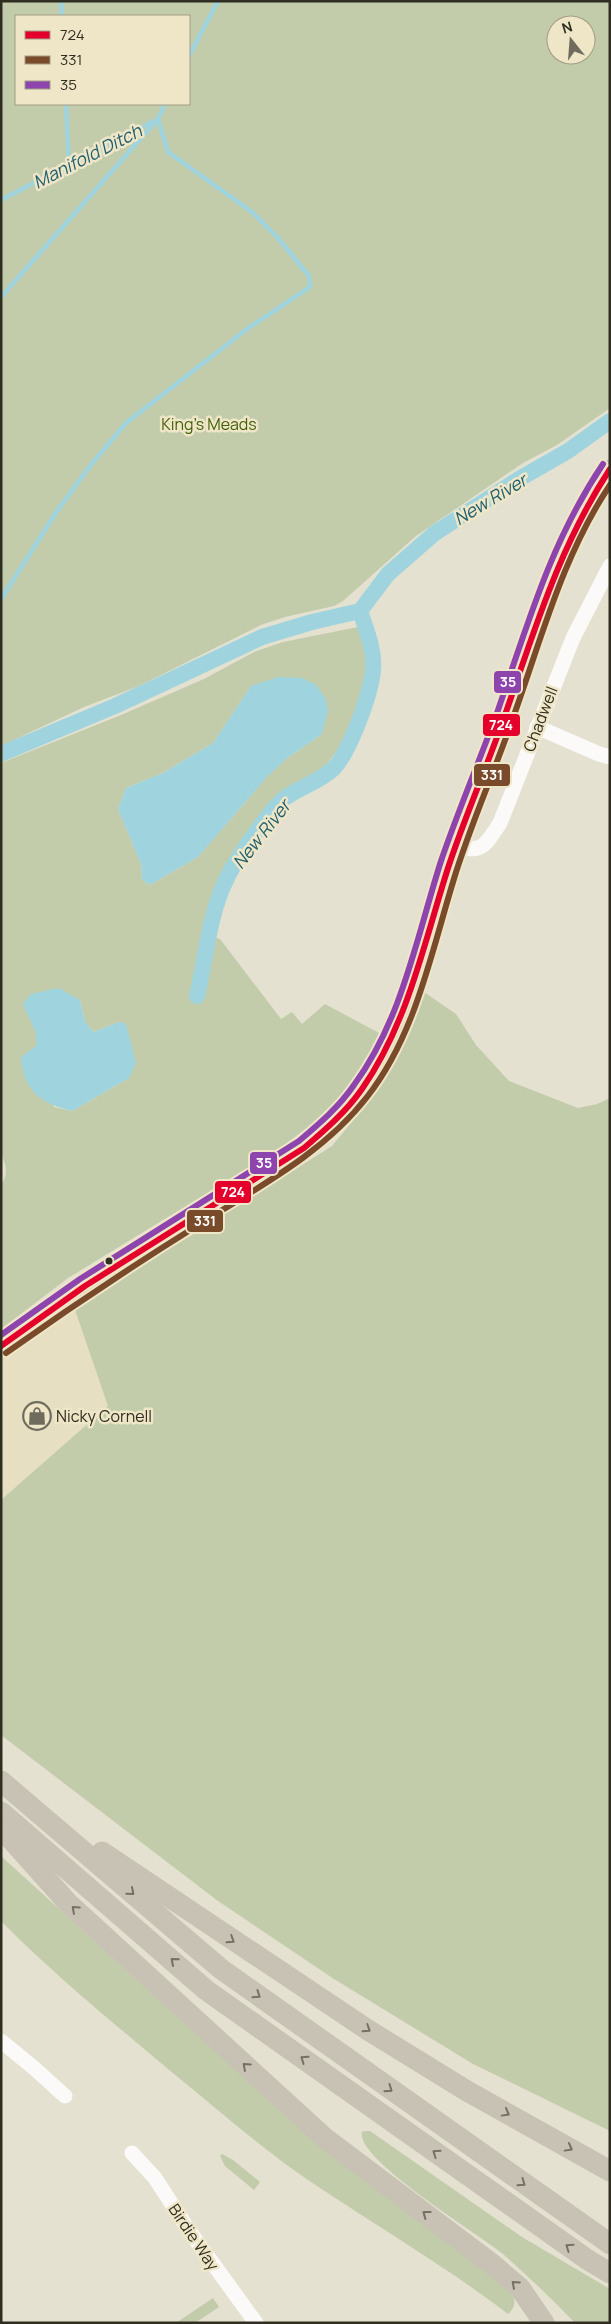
<svg xmlns="http://www.w3.org/2000/svg" width="611" height="2324" font-family="Manrope,sans-serif">
	<rect width="100%" height="100%" fill="#e5e1d0"/>
	<path fill="#e6dfc2" d="M73,1304L109,1406L1,1500V1357Z"/>
	<g fill="#c2ccab" fill-rule="evenodd">
		<path d="M1,1H610V408L557,445L523,463L416,536L343,601L334,606L285,617L261,625L139,686L84,707L1,746ZM16,16H189V104H16ZM556,25H586V55H556Z"/>
		<path d="M358,627L365,650L366,671L358,705L341,746L326,765L277,796L256,827L216,888L205,934L220,939L281,1019L292,1012L302,1024L325,1004L379,1033L364,1064L345,1092L319,1119L276,1151L68,1278L1,1329V1184C9,1175 6,1164 1,1154V763L121,715L204,679L254,652L283,642ZM251,686L322,734L286,759L267,777L198,857L150,885L142,880L141,864L118,809L126,788L163,773L213,743ZM80,1000L85,1021L93,1032L119,1022L129,1078L72,1111L54,1107L36,1046V1033Z"/>
		<path d="M421,990L456,1014L476,1045L509,1081L578,1108L597,1104L610,1098V2131L473,2064L334,1979L218,1901L1,1735V1500L108,1406L73,1304L193,1234L332,1146L370,1100L406,1033Z"/>
		<path d="M1,1856L148,1990L511,2290C515,2300 517,2306 508,2314C448,2268 383,2230 320,2188C268,2154 222,2113 174,2074C115,2024 55,1976 1,1921Z"/>
		<path d="M365,2131H370L522,2237L610,2289V2323H575C552,2299 528,2276 503,2254C480,2235 355,2159 362,2132Z"/>
		<path d="M222,2154L233,2160L260,2182L254,2190L225,2166L220,2156Z"/>
		<path d="M213,2298L219,2307L195,2323H176Z"/>
	</g>
	<g fill="#9fd4df">
		<path d="M278,677L303,678L316,685L326,699L328,711L322,734L286,759L267,777L198,857L150,885L142,880L141,864L118,809L126,788L163,773L213,743L251,686Z"/>
		<path d="M59,988L80,1000L85,1021L93,1032L119,1022L126,1024L136,1063L129,1078L72,1111C41,1104 23,1090 21,1057L36,1046V1033L23,1004L31,994Z"/>
	</g>
	<g fill="none" stroke-linecap="round" stroke-linejoin="round">
		<g stroke="#9fd4df" stroke-width="4.5">
			<path d="M61,1L62,16"/>
			<path d="M189,56L218,1"/>
			<path d="M66,104L69,164"/>
			<path d="M1,200L154,121"/>
			<path d="M1,297L158,119L165,104"/>
			<path d="M1,599L57,511L90,466L126,423L247,329L310,287L309,276L278,238L252,212L168,152L158,119"/>
		</g>
		<g stroke="#9fd4df" stroke-width="16">
			<path d="M1,754L115,706L262,637L312,622L360,611L388,574L435,533L519,479L568,451L610,421"/>
			<path d="M197,996C206,957 209,914 227,878C235,861 271,808 285,798C300,787 321,781 334,768C350,751 371,694 373,670C375,650 366,629 360,611"/>
		</g>
		<g stroke="#fbfaf8" stroke-width="15">
			<path d="M537,727L599,754L610,757"/>
			<path d="M455,847C484,853 485,845 500,823L573,638L610,566"/>
			<path d="M1,2041L34,2068L65,2096"/>
			<path d="M132,2153L155,2178L190,2232L256,2323"/>
		</g>
		<path stroke="#c3c0b4" stroke-width="19" d="M1,1346L85,1286L304,1148C399,1077 412,981 446,875C463,821 486,769 505,715C535,631 556,543 610,469"/>
		<g stroke="#c7c2b3" stroke-width="21">
			<path d="M1,1781L221,1969L610,2244"/>
			<path d="M1,1812L206,1990L588,2260L610,2273"/>
			<path d="M1,1828L68,1903L326,2139L492,2264L520,2288L544,2323"/>
			<path d="M102,1852L368,2030L467,2091L610,2171"/>
		</g>
		<defs>
			<path id="bus-1" d="M1,1346L85,1286L304,1148C325,1130 346,1112 362,1089C408,1023 424,943 448,868C465,816 487,767 505,715C535,629 559,547 610,469"/>
			<path id="bus-2" d="M6,1353C68,1309 131,1267 195,1227C256,1188 322,1155 367,1097C415,1036 431,954 453,882C470,825 495,771 514,715C542,637 563,555 610,485"/>
			<path id="bus-3" d="M1,1335L80,1279L299,1141C319,1124 339,1107 354,1085C402,1020 417,936 441,861C458,811 479,762 497,713C528,624 550,543 603,464"/>
		</defs>
		<use href="#bus-1" stroke="#eee6c7" stroke-width="10"/>
		<use href="#bus-2" stroke="#eee6c7" stroke-width="10"/>
		<use href="#bus-3" stroke="#eee6c7" stroke-width="10"/>
		<use href="#bus-1" stroke="#e4002b" stroke-width="6"/>
		<use href="#bus-2" stroke="#7a4b2a" stroke-width="6"/>
		<use href="#bus-3" stroke="#8e44ad" stroke-width="6"/>
	</g>
	<defs><path id="oneway-chevron" d="M-2-3.5L2.5 0L-2 3.5" fill="none" stroke-width="1.6" stroke-linecap="round" stroke-linejoin="round" transform="scale(1.25)"/></defs>
	<g stroke="#747063">
		<use href="#oneway-chevron" transform="translate(131 1892) rotate(41)"/>
		<use href="#oneway-chevron" transform="translate(75 1909) rotate(-138)"/>
		<use href="#oneway-chevron" transform="translate(231 1940) rotate(33)"/>
		<use href="#oneway-chevron" transform="translate(174 1961) rotate(-139)"/>
		<use href="#oneway-chevron" transform="translate(257 1995) rotate(35)"/>
		<use href="#oneway-chevron" transform="translate(367 2029) rotate(33)"/>
		<use href="#oneway-chevron" transform="translate(304 2059) rotate(-145)"/>
		<use href="#oneway-chevron" transform="translate(246 2066) rotate(-138)"/>
		<use href="#oneway-chevron" transform="translate(389 2089) rotate(35)"/>
		<use href="#oneway-chevron" transform="translate(506 2113) rotate(29)"/>
		<use href="#oneway-chevron" transform="translate(569 2148) rotate(29)"/>
		<use href="#oneway-chevron" transform="translate(436 2153) rotate(-145)"/>
		<use href="#oneway-chevron" transform="translate(522 2183) rotate(35)"/>
		<use href="#oneway-chevron" transform="translate(426 2214) rotate(-143)"/>
		<use href="#oneway-chevron" transform="translate(569 2247) rotate(-145)"/>
		<use href="#oneway-chevron" transform="translate(515 2284) rotate(-138)"/>
	</g>
	<defs>
		<symbol id="shop-ring" viewBox="-11 -11 22 22"><circle r="9.5" fill="#eee6c7" stroke="#6f6c5e" stroke-width="1.5"/><path d="M-5-2.5h2.3a2.7 3.5 0 0 1 5.4 0H5L5.5 6h-11ZM-1.5-2.5h3a1.5 2.3 0 0 0-3 0Z" fill="#6f6c5e"/></symbol>
	</defs>
	<g fill-rule="evenodd">
		<use href="#shop-ring" x="21" y="1400" width="32" height="32"/>
	</g>
	<circle fill="#302d21" stroke="#eee6c7" stroke-width="2" cx="109" cy="1261" r="4.5"/>
	<g text-anchor="middle" dominant-baseline="central" stroke-width="5" stroke-linejoin="round" paint-order="stroke">
		<g font-size="16" fill="#43610c" stroke="#eee6c7">
			<text x="209" y="424">King's Meads</text>
		</g>
		<g font-size="16" fill="#302d21" stroke="#eee6c7">
			<text transform="translate(540 719) rotate(-69)">Chadwell</text>
			<text transform="translate(194 2237) rotate(56)">Birdie Way</text>
		</g>
		<g font-size="16" fill="#302d21" stroke="#eee6c7" text-anchor="start">
			<text x="56" y="1416">Nicky Cornell</text>
		</g>
		<g font-size="18" font-style="italic" fill="#205f6f" stroke="#eee6c7">
			<text transform="translate(87 156) rotate(-27)">Manifold Ditch</text>
			<text transform="translate(490 499) rotate(-31)">New River</text>
			<text transform="translate(261 834) rotate(-52)">New River</text>
		</g>
	</g>
	<g stroke="#eee6c7" stroke-width="2">
		<rect x="493" y="670" width="29" height="24" rx="5" fill="#8e44ad"/>
		<rect x="482" y="713" width="39" height="24" rx="5" fill="#e4002b"/>
		<rect x="473" y="763" width="38" height="24" rx="5" fill="#7a4b2a"/>
		<rect x="249" y="1151" width="29" height="24" rx="5" fill="#8e44ad"/>
		<rect x="214" y="1180" width="38" height="24" rx="5" fill="#e4002b"/>
		<rect x="186" y="1209" width="38" height="24" rx="5" fill="#7a4b2a"/>
	</g>
	<g font-size="14" text-anchor="middle" font-weight="bold" fill="#fff">
		<text x="508" y="687">35</text>
		<text x="501" y="730">724</text>
		<text x="492" y="780">331</text>
		<text x="264" y="1168">35</text>
		<text x="233" y="1197">724</text>
		<text x="205" y="1226">331</text>
	</g>
	<rect width="611" height="2324" fill="none" stroke="#302d21" stroke-width="5"/>
	<rect x="15" y="15" width="175" height="90" fill="#eee6c7" stroke="#a29c85"/>
	<rect x="25" y="31" width="25" height="8" fill="#e4002b" stroke="#a29c85"/>
	<text x="60" y="40" font-size="15" fill="#302d21">724</text>
	<rect x="25" y="56" width="25" height="8" fill="#7a4b2a" stroke="#a29c85"/>
	<text x="60" y="65" font-size="15" fill="#302d21">331</text>
	<rect x="25" y="81" width="25" height="8" fill="#8e44ad" stroke="#a29c85"/>
	<text x="60" y="90" font-size="15" fill="#302d21">35</text>
	<g transform="translate(571 40) rotate(343)"><circle r="24" fill="#eee6c7" stroke="#a29c85"/>
	<path d="M0-4L9 19L0 12L-9 19Z" fill="#6f6c5e"/>
	<text y="-8" font-size="14" font-weight="bold" text-anchor="middle" fill="#302d21">N</text>
	</g>
</svg>
